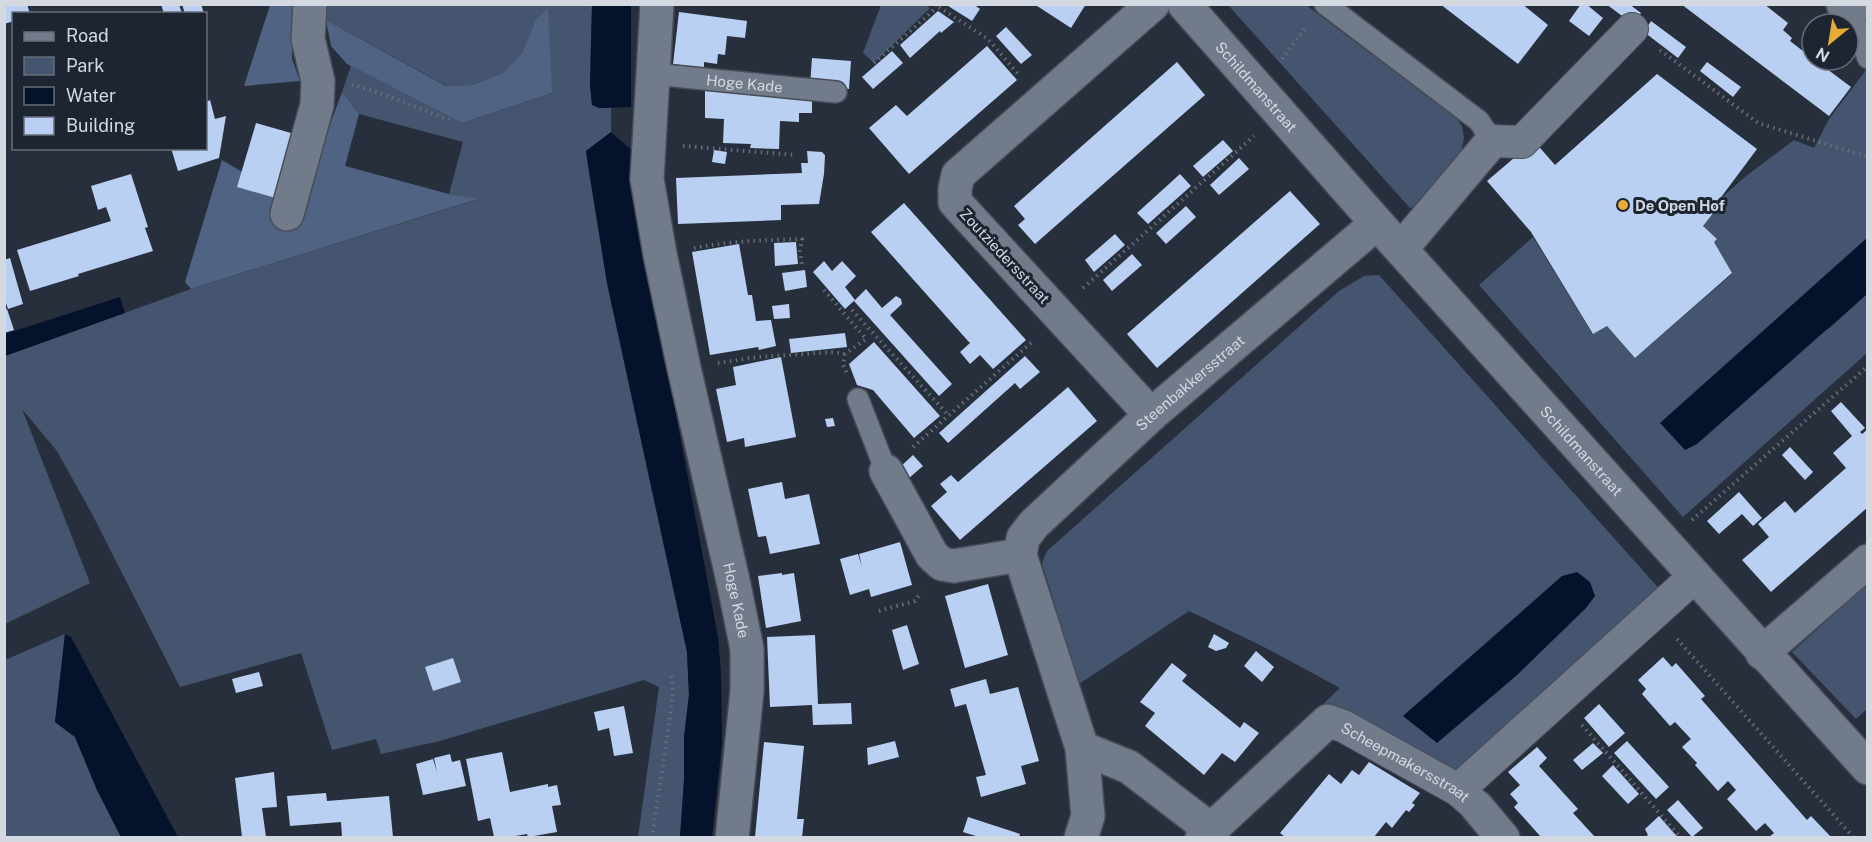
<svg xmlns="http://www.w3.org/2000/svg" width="1872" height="842" font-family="'Public Sans',sans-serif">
	<rect width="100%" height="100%" fill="#272f3c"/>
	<g fill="#45556f">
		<path d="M327,5H592L590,84L592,104L599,108H611V132L586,151L588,167L607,283L687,652L689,695L684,737V780L680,837H638L659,687L644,680L440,741L381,754L376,739L332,750L301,653L180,687L91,512L57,451L22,409L90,583L5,624V356L191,289L476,200L449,194L463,142L359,114L342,92L351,66L462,123L552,93L535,21L522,53L504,72L473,85L447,86L326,20Z"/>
		<path d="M881,5H925L930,8L874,63L863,53Z"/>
		<path d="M1228,5H1306L1456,118L1462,126L1464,137L1461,154L1423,204L1410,208Z"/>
		<path d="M1866,70L1867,71V238L1661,423L1831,327L1867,294V353L1683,517L1479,285L1533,237L1592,333L1607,326L1635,358L1732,274L1714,242L1717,239L1703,226L1722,202L1719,200L1746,176L1794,140L1814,148L1829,119Z"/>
		<path d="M1379,275L1663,593L1456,781L1320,707L1340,688L1262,646L1189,611L1079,684L1042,563L1047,551L1339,291L1364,276Z"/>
		<path d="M1867,584V709L1856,719L1792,652Z"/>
		<path d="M65,634L55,722L75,737L97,790L121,837L5,838V660Z"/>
	</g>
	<g fill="#506383">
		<path d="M270,5H292V59L300,81L244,86Z"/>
		<path d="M548,8L552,93L462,123L347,64L331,46L326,20L446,86L473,85L504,72L522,53L535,21Z"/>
		<path d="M342,92L359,114L345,166L449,194L478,199L191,289L185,282L222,160L300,206Z"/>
	</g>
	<g fill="#04122b">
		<path d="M592,5H631V107L599,108L592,105L590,84Z"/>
		<path d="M611,132L634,152L645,250L718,637L721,674L722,743L712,837H680L684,780V737L689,695L687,652L607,283L586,151Z"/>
		<path d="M1867,238V294L1697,444L1685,450L1660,423Z"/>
		<path d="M120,297L125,313L5,356V334Z"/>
		<path d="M1577,572L1590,582L1595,596L1586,608L1516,676L1437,743L1403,716L1562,576Z"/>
		<path d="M65,634L71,637L178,837H121L97,790L75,737L55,722Z"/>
	</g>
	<g fill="#bad0f3">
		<path d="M4,4H27L30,14H14V21L4,24Z"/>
		<path d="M161,4H179L182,14H164Z"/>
		<path d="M182,4H201L204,14H185Z"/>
		<path d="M945,4H973L980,9L972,21Z"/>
		<path d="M1034,4H1086L1071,28Z"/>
		<path d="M1440,4H1522L1548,25L1518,64Z"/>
		<path d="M1581,4H1586L1603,18L1589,36L1569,21Z"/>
		<path d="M1606,4H1629L1641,13L1633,24Z"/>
		<path d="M1681,4H1764L1788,23L1783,30L1792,38L1790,41L1812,58V60H1815L1851,87L1829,116Z"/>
		<path d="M938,11L954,22L941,33L940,31L910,58L900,45Z"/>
		<path d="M679,12L747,21L745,38L727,36L725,55L718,54L717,64L704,62V68L673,64Z"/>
		<path d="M1651,21L1686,47L1678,58L1644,32Z"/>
		<path d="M1006,27L1032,55L1021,64L996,36Z"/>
		<path d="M987,46L1017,80L909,174L869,128L896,105L907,116Z"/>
		<path d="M892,51L903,63L873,89L862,77Z"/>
		<path d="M812,58L851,61L849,89L810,86Z"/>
		<path d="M1177,62L1205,95L1035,244L1018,225L1025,219L1014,206Z"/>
		<path d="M1707,62L1741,87L1733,97L1700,71Z"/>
		<path d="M1657,74L1757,149L1719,200L1722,202L1703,226L1717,239L1714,242L1732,273L1635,358L1607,326L1593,334L1531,232L1487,181L1534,141L1555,165Z"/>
		<path d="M705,89L812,99V113H799V122L780,121L779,149L750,148L751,144L723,143L724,119L705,118Z"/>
		<path d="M210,100L215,119L226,116L219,158L178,171L171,148H206V102Z"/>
		<path d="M256,123L298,135L279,199L237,187Z"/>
		<path d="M1223,140L1233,151L1203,177L1193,166Z"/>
		<path d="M714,150L727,152L725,164L712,162Z"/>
		<path d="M807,151L822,152L825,155L824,174L819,204L781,205V220L678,224L676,178L802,173L801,163H808Z"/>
		<path d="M1239,158L1249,169L1219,195L1210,185Z"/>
		<path d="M131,174L148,227L145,228L153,251L78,274L79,276L30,291L17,250L111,221L106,207L98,210L91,186Z"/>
		<path d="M1180,174L1191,186L1148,224L1137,213Z"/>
		<path d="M1290,191L1320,224L1157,368L1127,334Z"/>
		<path d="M904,203L1026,340L993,369L980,355L970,364L960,352L970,343L968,341L871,232Z"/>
		<path d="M1186,206L1196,217L1166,244L1156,233Z"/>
		<path d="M1115,234L1125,245L1094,272L1085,260Z"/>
		<path d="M796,242L798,264L775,266L774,243Z"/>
		<path d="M739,244L748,295H752L756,321L771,320L776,346L759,350L758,347L710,355L692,252Z"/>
		<path d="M1132,254L1142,265L1112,291L1103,280Z"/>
		<path d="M10,258L23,304L8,309L4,297V260Z"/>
		<path d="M824,261L832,271L842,261L856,276L845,287L855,300L845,309L813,272Z"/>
		<path d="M805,270L807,287L785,291L782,273Z"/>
		<path d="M866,289L882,308L896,296L901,299L902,304L890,315L952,384L939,396L854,301Z"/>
		<path d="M789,304L790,318L774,319L772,306Z"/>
		<path d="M7,309L14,330L4,333V310Z"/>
		<path d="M845,333L847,347L791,353L789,339Z"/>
		<path d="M874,342L940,416L914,438L873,390L857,385L849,364Z"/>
		<path d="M1025,356L1040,372L1020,389L1015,383L948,443L939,433Z"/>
		<path d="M781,357L796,437L745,447L744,438L727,442L716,389L736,385L733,367Z"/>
		<path d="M1068,387L1097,421L960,540L931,506L947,492L940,484L951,475L958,482Z"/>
		<path d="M1841,402L1865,428L1860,432L1862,434L1868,429V507L1771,592L1742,560L1769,537L1758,524L1785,501L1795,513L1846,468L1833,453L1852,436L1831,411Z"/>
		<path d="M833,418L835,426L827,427L825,419Z"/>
		<path d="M1790,447L1813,472L1805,480L1782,455Z"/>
		<path d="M913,455L923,466L909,478L900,467Z"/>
		<path d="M782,482L785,499L809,494L820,544L770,554L766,536L758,537L748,489Z"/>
		<path d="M1739,492L1762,518L1753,526L1742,514L1719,534L1707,521Z"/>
		<path d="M900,542L912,585L871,597L869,589L850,595L840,559L858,554L862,567L859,554Z"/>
		<path d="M782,573V575L794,573L801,621L766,628L758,576Z"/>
		<path d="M988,584L1008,655L965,668L945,596Z"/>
		<path d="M907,625L919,664L903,670L892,630Z"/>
		<path d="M1214,634L1229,643L1226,648L1216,651L1208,647Z"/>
		<path d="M815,635L818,704L851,703L852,724L813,725L812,705L770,707L767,637Z"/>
		<path d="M1256,651L1274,667L1262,682L1244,666Z"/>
		<path d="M1663,657L1672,667L1676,663L1705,696L1701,699L1807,820L1811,816L1831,837H1769L1774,833L1765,823L1756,831L1727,799L1736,790L1728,781L1718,791L1695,765L1697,763L1682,747L1691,739L1675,722L1670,726L1642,694L1646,689L1638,680Z"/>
		<path d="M453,658L461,682L433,691L425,667Z"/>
		<path d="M1172,663L1187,675L1182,681L1240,728L1244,722L1259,733L1235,762L1222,753L1204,775L1145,726L1155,713L1140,702Z"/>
		<path d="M259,672L263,686L236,693L232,679Z"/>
		<path d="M986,679L990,694L1018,687L1039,761L1021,766L1026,784L981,797L976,777L986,775L976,740L966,704L955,707L950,689Z"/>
		<path d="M1599,704L1625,733L1609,747L1584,718Z"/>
		<path d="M624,706L633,753L614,756L609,728L598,731L594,712Z"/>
		<path d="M895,741L899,757L868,765L867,748Z"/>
		<path d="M1627,741L1669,787L1656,799L1614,753Z"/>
		<path d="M764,742L804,746L797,819H804L802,837H755Z"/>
		<path d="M1593,743L1603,753L1582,770L1573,760Z"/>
		<path d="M1537,747L1547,758L1539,766L1578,809L1573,813L1595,837H1541L1514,807L1518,803L1510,794L1520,785L1508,772Z"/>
		<path d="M502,752L510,792L548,784V787L557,785L561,805L552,806L557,832L528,837L527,834L510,837H494L490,818L478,821L466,759Z"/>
		<path d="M450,754L452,762L460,760L466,786L423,795L416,764L433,759L437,772L434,758Z"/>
		<path d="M1369,762L1420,793L1412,803L1415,805L1409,812L1406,810L1392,828L1386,822L1374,837H1285L1280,833L1329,774L1341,784L1352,770L1359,775Z"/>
		<path d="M1613,765L1639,794L1628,804L1602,776Z"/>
		<path d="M274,772L277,807L262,808L266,837H242L235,778Z"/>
		<path d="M326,793L327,801L389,796L393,837H342L341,822L290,826L287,796Z"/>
		<path d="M1678,800L1703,828L1692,837L1667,810Z"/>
		<path d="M1659,816L1673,832L1678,837H1645L1648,835L1645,829Z"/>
		<path d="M968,817L1020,834L1019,837H979L963,832Z"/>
	</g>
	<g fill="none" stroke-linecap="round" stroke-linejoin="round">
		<defs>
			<g id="service">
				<path d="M1325,4L1479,121L1492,141"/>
				<path d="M1851,10L1868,58"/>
				<path id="s1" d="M653,74L836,92"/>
				<path d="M858,399L886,471"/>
			</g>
			<g id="pedestrian">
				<path d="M1492,141L1522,142L1632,29"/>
				<path id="s2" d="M1328,721L1343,726L1458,790L1473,803"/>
				<path d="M1458,790L1694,577"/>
			</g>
			<g id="minor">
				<path id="s3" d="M657,4L647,179L660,254L684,368L734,585L747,649V691L732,838"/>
				<path id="s4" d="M1184,4L1377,223L1868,768"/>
				<path d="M1843,4L1851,10L1855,4"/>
				<path d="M287,214L317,105L318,81L308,39L310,4"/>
				<path d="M1401,249L1492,141"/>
				<path d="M1151,415L955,202V189L958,175L1153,4"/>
				<path id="s5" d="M886,471L932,555L942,564L954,566L1020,555L1023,538L1034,524L1151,415L1377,223"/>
				<path d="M1020,555L1082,748L1088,816L1081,838"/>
				<path d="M1762,653L1868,561"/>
				<path d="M1082,748L1129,767L1210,829"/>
				<path d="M1477,807L1503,838"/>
				<path d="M1202,838L1328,721"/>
			</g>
		</defs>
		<use href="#service" stroke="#474d58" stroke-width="24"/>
		<use href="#pedestrian" stroke="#474d58" stroke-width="34"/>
		<use href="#minor" stroke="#474d58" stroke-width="36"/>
		<g stroke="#676e79" stroke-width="4" stroke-dasharray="1.5 4.5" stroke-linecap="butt">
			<path d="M934,4L988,39L1018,74"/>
			<path d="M1660,50L1758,123L1868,157"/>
			<path d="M1282,59L1306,27"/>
			<path d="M874,63L934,10L936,6"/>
			<path d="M352,85L380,93L449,120"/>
			<path d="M683,146L796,155"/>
			<path d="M694,248C730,241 765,240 802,239L800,251L802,265"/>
			<path d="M1083,288L1254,136"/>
			<path d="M824,290L866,339L845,354L843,365L847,374"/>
			<path d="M852,310L949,416"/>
			<path d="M718,363L758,357L834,352L845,354"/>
			<path d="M913,447L1033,341"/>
			<path d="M1692,520L1868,366"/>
			<path d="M879,611L915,601L921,592"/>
			<path d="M1677,639L1854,838"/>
			<path d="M1582,725L1681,838"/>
			<path d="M652,838L671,711L673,690L671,672"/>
		</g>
		<use href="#service" stroke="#727b8a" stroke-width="21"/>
		<use href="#pedestrian" stroke="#727b8a" stroke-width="32"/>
		<use href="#minor" stroke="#727b8a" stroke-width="33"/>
	</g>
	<circle fill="#e7ac36" stroke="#1e2532" stroke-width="2" cx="1623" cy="205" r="6"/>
	<g text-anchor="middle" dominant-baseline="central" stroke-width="6" stroke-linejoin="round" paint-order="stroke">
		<g font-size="15" fill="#d4d9e1" stroke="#1e2532">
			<text stroke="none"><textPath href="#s1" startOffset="92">Hoge Kade</textPath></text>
			<text stroke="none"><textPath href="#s4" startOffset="110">Schildmanstraat</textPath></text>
			<text transform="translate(1005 256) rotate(47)">Zoutziedersstraat</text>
			<text stroke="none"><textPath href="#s5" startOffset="434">Steenbakkersstraat</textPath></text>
			<text stroke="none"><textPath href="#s4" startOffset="598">Schildmanstraat</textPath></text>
			<text stroke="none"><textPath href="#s3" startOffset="606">Hoge Kade</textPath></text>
			<text stroke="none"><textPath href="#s2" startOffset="88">Scheepmakersstraat</textPath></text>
		</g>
		<g font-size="15" font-weight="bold" fill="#d4d9e1" stroke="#1e2532" text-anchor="start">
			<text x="1635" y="205">De Open Hof</text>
		</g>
	</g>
	<rect width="1872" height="842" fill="none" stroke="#d4d9e1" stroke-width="12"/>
	<rect x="12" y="12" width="195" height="138" fill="#1e2532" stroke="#676d78" stroke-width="1.5"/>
	<rect x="24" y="32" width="30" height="9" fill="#727b8a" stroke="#676d78" stroke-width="1.5"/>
	<text x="66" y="42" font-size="18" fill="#d4d9e1">Road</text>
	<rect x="24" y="57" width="30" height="18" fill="#45556f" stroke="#676d78" stroke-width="1.5"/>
	<text x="66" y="72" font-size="18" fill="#d4d9e1">Park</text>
	<rect x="24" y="87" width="30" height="18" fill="#04122b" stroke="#676d78" stroke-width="1.5"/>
	<text x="66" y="102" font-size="18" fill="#d4d9e1">Water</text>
	<rect x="24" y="117" width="30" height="18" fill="#bad0f3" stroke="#676d78" stroke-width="1.5"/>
	<text x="66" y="132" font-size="18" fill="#d4d9e1">Building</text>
	<g transform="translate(1830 42) rotate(210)"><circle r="28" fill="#1e2532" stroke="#676d78" stroke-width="1.5"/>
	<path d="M0-4.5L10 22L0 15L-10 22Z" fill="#e7ac36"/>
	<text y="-9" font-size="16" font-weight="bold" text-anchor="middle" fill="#d4d9e1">N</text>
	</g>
</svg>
